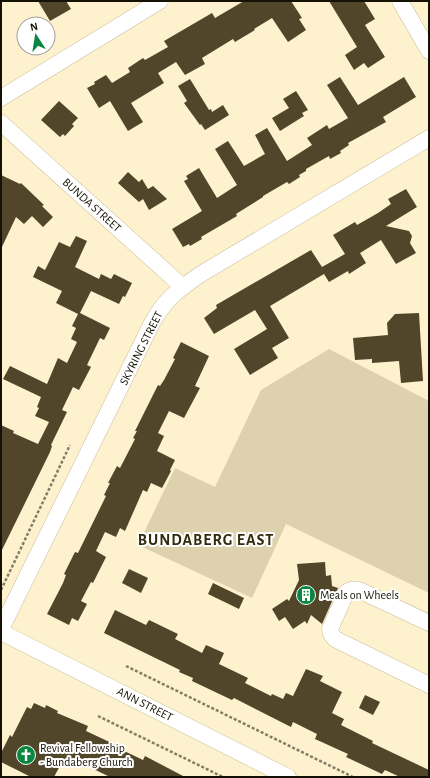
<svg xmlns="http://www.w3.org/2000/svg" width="430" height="778" font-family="'Alegreya Sans',sans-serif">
	<rect width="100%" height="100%" fill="#fef1ce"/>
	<path fill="#ded1ae" d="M329,349L429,401V593L286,524L252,598L138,545L175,468L215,487L261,390Z"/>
	<g fill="#514629">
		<path d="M38,1H66L71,9L50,21Z"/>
		<path d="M244,1H291L302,18L299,19L306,30L288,42L272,18L254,29L255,30L235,42L233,39L202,58L205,64L185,75L176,62L158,73L164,83L131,103L143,122L128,131L110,101L99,108L87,88L95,84L94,82L106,75L112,83L130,72L128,68L143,58L145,60L168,47L164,41L212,13L215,18Z"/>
		<path d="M329,1H364L375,19L365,25L385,57L368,68L364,63L354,70L345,55L357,47Z"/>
		<path d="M340,77L358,105L404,77L416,97L383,117L386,122L348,143L349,145L340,151L341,153L330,159L329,156L306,169V171L299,175L300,177L289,184L287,182L263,196V197L236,214L237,216L201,237L202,239L190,246L189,244L183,247L172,229L202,211L184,181L188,179L186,176L199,168L217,198L237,185L215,149L228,141L244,166L265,154L255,135L267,128L287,161L312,145L307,138L327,125L329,129L348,118L327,85Z"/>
		<path d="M190,79L209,110L211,109L212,112L223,105L229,115L205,130L201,124L200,125L184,103L187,101L178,86Z"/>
		<path d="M296,91L308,110L302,113L304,116L280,131L272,118L289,108L283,99Z"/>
		<path d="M59,101L78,118L72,124L74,126L65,136L63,134L60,137L41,120Z"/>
		<path d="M128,172L139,182L142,179L148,189L153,186L167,199L149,210L143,199L139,202L118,183Z"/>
		<path d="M1,175L20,184L21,183L44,205L42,206L53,217L43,227L32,216L24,224L16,217L1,249Z"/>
		<path d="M406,189L417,207L386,226L409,231L412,236L410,243L416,253L396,264L381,240L360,253L366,263L349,274L348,271L329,282L324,274L270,306L289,338L272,348L278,358L250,375L234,349L267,329L255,310L214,334L204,318L217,308L216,305L311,250L322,267L345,254L333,235L355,222L357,225L378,213L391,204L388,199Z"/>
		<path d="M76,236L87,241L75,267L99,279L101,274L111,279L114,274L132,283L125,297L123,296L119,304L91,291L80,313L110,328L104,340L100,338L87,365L91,367L79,390L73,387L62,410L67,412L51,445L52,446L50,452L1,552V425L14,431L13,433L38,444L49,422L35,416L39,408L37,407L41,397L3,379L10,366L47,384L58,358L67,363L77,342L71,339L76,328L72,326L78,314L56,303L62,291L33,277L38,266L45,270L59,242L70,247Z"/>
		<path d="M419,313L423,381L401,383L399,361L372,363V359L355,360L353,338L388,335L387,323L395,314Z"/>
		<path d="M181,342L209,356L195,386L200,388L184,418L169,411L158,433L164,436L157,451L175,460L170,470L171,471L162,488L151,483L147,492L143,490L125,531L120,528L116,537L105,532L96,551L106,557L93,583L91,582L81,601L87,604L78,621L72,618L69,625L47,614L63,583L66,575L64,574L75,552L78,553L106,496L104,495L110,483H108L117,466L120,468L135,439L133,438L137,431H135L158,385L160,386L164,380L175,359L173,358Z"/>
		<path d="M325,562L326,576L331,575L332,586L338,588L322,624L311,615L307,624L305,621L293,629L285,617L279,621L272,609L287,599L289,601L299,580L297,564Z"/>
		<path d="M129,569L148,578L141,593L122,583Z"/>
		<path d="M213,583L244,598L239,609L208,594Z"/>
		<path d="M115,610L146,625L149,620L178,634L175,639L202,653L206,645L224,653L219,664L248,678L245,683L271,696L272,694L283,699L286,693L293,696L306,669L323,676L320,681L342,692L332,713L344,719L341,725L373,741L372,743L429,770V777H400L385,770L382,774L346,757L348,754L315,739L317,734L293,722L291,727L234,698L232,700L192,681L193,678L179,672L180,670L104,633Z"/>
		<path d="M365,695L380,702L373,715L359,708Z"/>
		<path d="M34,703L45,708L46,705L58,711L57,713L88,726L86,731L118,746V748L143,760L145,756L185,777H110L75,760L71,768L61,764L54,777H31L1,762V753L10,735L12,737L27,707L31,709Z"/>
	</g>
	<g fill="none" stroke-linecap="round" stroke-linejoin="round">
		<defs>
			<g id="minor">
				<path d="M400,1L429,51"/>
				<path d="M1,98L160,1"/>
				<path d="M1,123L183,287"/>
				<path d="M429,623L359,590C354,589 350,589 346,593L330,629L331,634L335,639L429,685"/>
				<path d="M1,629L152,323C165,299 179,289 201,274L429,138"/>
				<path d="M1,632L288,777"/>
			</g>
		</defs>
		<use href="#minor" stroke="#c9bd9b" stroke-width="17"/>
		<g stroke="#847c65" stroke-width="2.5" stroke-dasharray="3 2" stroke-linecap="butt">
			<path d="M1,590L70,445"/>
			<path d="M126,666L353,777"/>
			<path d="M98,716L223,777"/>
		</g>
		<use href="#minor" stroke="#fff" stroke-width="16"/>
	</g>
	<defs>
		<symbol id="building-disc" viewBox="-11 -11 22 22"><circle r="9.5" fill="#098640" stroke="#fff"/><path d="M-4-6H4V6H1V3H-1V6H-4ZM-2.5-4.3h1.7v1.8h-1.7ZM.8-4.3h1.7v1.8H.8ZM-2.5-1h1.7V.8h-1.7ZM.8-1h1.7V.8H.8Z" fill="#fff"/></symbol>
		<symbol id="church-disc" viewBox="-11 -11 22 22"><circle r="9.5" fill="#098640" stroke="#fff"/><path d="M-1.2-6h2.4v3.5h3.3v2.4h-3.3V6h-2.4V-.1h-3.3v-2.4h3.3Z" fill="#fff"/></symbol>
	</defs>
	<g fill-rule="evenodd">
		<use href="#building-disc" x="295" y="584" width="22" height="22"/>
		<use href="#church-disc" x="15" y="744" width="22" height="22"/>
	</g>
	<g text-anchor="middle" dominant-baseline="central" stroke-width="4" stroke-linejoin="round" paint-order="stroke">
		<g font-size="12" fill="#151105" stroke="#fff">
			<text transform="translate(92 205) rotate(42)">BUNDA STREET</text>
			<text transform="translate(141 348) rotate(-63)">SKYRING STREET</text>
			<text transform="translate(145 704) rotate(27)">ANN STREET</text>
		</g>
		<g font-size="12" fill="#151105" stroke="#fff" text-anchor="start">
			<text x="320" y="595">Meals on Wheels</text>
			<text x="40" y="748">Revival Fellowship<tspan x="40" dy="14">- Bundaberg Church</tspan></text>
		</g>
		<g font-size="16" font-weight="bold" letter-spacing="1" fill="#342a0c" stroke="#fff">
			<text x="206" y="540">BUNDABERG EAST</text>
		</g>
	</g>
	<rect width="430" height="778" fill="none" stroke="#151105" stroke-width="4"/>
	<g transform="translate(36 36) rotate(348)"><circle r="19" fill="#ffffff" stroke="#a1a09b"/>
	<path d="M0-3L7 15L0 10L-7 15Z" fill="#098640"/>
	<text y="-6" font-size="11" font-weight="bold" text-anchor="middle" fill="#151105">N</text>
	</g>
</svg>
